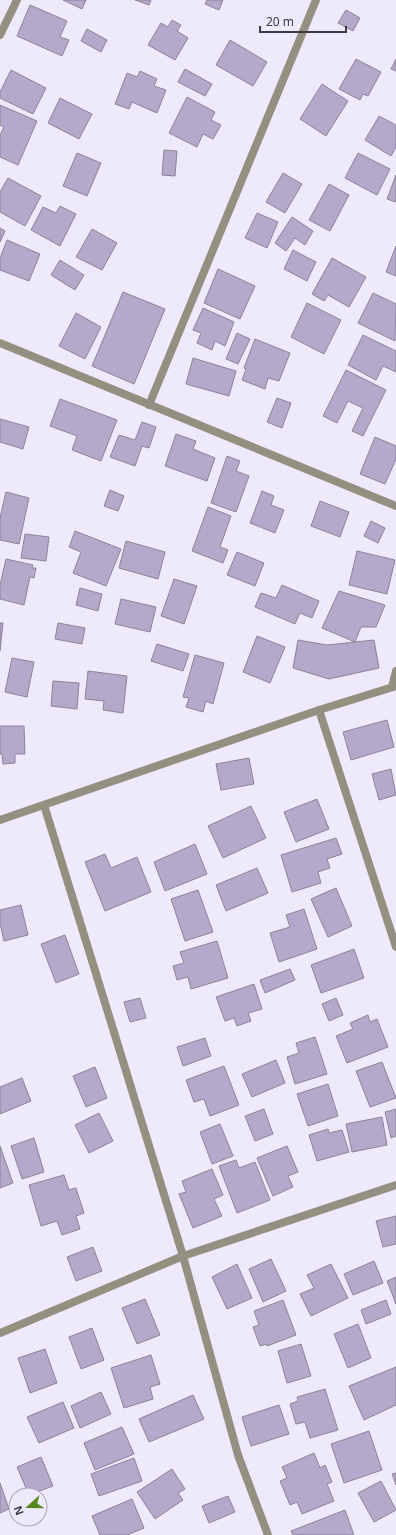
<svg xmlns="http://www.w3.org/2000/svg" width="396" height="1535" font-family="'Noto Sans',sans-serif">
	<rect width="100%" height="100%" fill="#efe9fc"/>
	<g fill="#b4a9cb" stroke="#8b8499">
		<path d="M63,0H86L82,9Z"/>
		<path d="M135,0H151L149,5Z"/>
		<path d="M207,0H223L219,10L205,4Z"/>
		<path d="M30,5L67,21L60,37L69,40L62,56L17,36Z"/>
		<path d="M346,10L360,18L353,31L338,23Z"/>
		<path d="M172,20L181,25L177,31L188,38L175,60L148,45L161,23L168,27Z"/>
		<path d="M87,29L107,40L101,52L81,41Z"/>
		<path d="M230,40L267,62L253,86L216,65Z"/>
		<path d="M356,59L381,72L368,96L363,94L360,100L339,89Z"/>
		<path d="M396,59V71L391,69Z"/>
		<path d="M185,69L212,84L205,96L178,82Z"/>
		<path d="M11,70L46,88L33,114L0,98V92Z"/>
		<path d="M140,71L157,79L154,86L166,90L157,113L132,102L129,109L115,104L127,73L137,77Z"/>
		<path d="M322,84L348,101L326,136L300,119Z"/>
		<path d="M187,97L215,112L211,120L221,125L213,139L203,134L197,147L169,133Z"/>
		<path d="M60,98L92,114L79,139L48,123Z"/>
		<path d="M0,105L37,121L18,165L0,157V135L4,127L0,125Z"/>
		<path d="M379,116L396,125V147L391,156L365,140Z"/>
		<path d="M164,150L177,151L175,176L162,175Z"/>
		<path d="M77,153L101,163L87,196L63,186Z"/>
		<path d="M358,153L390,169L377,195L345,178Z"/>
		<path d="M283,173L302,184L285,213L266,202Z"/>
		<path d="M396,175V202L387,199Z"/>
		<path d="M8,178L41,196L25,226L0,212V192Z"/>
		<path d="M329,184L349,195L330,231L309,220Z"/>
		<path d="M60,206L76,214L60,246L31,230L43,207L56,213Z"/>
		<path d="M257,213L278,222L267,248L245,238Z"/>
		<path d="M292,217L313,231L305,245L295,238L286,251L275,243Z"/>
		<path d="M0,228L5,231L0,242Z"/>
		<path d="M92,229L117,243L102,270L76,257Z"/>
		<path d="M7,240L40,254L29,281L0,270V258Z"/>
		<path d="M396,246V276L386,272Z"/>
		<path d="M293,250L316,262L307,281L284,269Z"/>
		<path d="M332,258L366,277L349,307L328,295L324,301L312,294Z"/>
		<path d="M60,260L84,275L75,290L51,275Z"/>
		<path d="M218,269L255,286L240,319L204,303Z"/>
		<path d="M123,292L165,309L134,384L92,366Z"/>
		<path d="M373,293L396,304L395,341L358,323Z"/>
		<path d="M307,303L341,320L324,354L291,337Z"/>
		<path d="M203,308L234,322L225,346L215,341L212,350L197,343L201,333L193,330Z"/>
		<path d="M76,313L101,327L85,359L59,346Z"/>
		<path d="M237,333L250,339L238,364L226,359Z"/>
		<path d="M363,335L396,351V372L383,366L376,380L348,365Z"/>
		<path d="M255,339L290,353L279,381L268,378L265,389L242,380L246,369L244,368Z"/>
		<path d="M193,358L236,371L229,396L186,384Z"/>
		<path d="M346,370L386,390L363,436L352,431L363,408L348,401L337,423L323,416Z"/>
		<path d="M277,398L291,403L282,428L267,422Z"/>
		<path d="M60,399L117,420L101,461L72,450L77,436L50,426Z"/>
		<path d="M0,419L29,427L23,449L0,442Z"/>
		<path d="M142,422L156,427L149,448L142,446L135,466L110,457L119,435L135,440Z"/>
		<path d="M176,434L196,441L193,449L215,458L207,481L165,466Z"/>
		<path d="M375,437L396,446V459L385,484L360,474Z"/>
		<path d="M227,456L240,461L236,471L249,476L236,512L211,503Z"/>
		<path d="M110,490L124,496L118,511L104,506Z"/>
		<path d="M262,491L274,496L271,505L284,510L275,533L250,523Z"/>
		<path d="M6,492L29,498L19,544L0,540V518Z"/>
		<path d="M320,501L349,512L340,537L311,526Z"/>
		<path d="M208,507L231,516L220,547L228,550L223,563L192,551Z"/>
		<path d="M371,521L385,528L378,543L364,536Z"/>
		<path d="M75,531L121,549L106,586L73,573L81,552L69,547Z"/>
		<path d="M25,534L49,537L46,561L21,558Z"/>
		<path d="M126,541L165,552L158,579L119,568Z"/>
		<path d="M357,551L395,560L387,594L349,585Z"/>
		<path d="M237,552L264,563L255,586L227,575Z"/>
		<path d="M6,559L33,565L32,568H36L34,578L30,577L24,605L0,599V585Z"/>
		<path d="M174,579L197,586L184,624L161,616Z"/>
		<path d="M282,585L319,601L312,618L300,613L295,624L255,607L261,593L276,598Z"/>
		<path d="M80,588L102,594L98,611L76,605Z"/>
		<path d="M339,591L385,605L376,627H361L355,642L322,628Z"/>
		<path d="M121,599L156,607L150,632L115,624Z"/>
		<path d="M0,623H3L0,651Z"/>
		<path d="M58,623L85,628L82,644L55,639Z"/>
		<path d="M257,636L285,647L270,683L243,672Z"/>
		<path d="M298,640L327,645L374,640L379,668L329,679L293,668Z"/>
		<path d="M157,644L189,654L183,671L151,661Z"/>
		<path d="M195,655L224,663L213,704L206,701L203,712L186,707L189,698L183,697Z"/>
		<path d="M12,658L34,662L27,697L5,692Z"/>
		<path d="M88,671L127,676L123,713L103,710L104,701L85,699Z"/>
		<path d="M53,681L79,683L77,709L51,706Z"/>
		<path d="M387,720L394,747L351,760L343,732Z"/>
		<path d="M0,726H24L25,754H15V763L3,764L2,754H0Z"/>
		<path d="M249,758L254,784L221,790L216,764Z"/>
		<path d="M391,769L396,795L379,800L372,774Z"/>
		<path d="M317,799L329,829L296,842L284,812Z"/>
		<path d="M251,806L266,838L223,858L208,826Z"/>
		<path d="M336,838L342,854L327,859L330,868L318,872L321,883L292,892L281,855Z"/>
		<path d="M195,844L207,874L165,891L154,862Z"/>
		<path d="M105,854L111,868L137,857L151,892L105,911L85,862Z"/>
		<path d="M257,868L268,893L226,911L216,885Z"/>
		<path d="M336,888L352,926L328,937L311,899Z"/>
		<path d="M198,890L213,932L185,941L171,899Z"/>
		<path d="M21,905L28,935L4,941L0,923V910Z"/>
		<path d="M304,909L317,949L279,962L270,933L290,927L286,915Z"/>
		<path d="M65,935L79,974L56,983L41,944Z"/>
		<path d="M217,941L228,978L191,989L188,977L177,980L173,966L184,963L180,952Z"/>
		<path d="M354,949L364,978L321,993L311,965Z"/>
		<path d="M290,969L295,980L265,993L260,980Z"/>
		<path d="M254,984L262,1009L248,1013L251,1021L237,1026L234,1018L225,1021L216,997Z"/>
		<path d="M140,998L146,1018L130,1022L124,1002Z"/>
		<path d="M336,998L343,1015L329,1021L322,1004Z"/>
		<path d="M368,1015L370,1022L377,1019L388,1047L347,1063L336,1036L353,1029L350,1023Z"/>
		<path d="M315,1037L327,1074L295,1084L287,1057L299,1053L296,1043Z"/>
		<path d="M205,1038L211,1056L183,1066L177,1047Z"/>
		<path d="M276,1060L285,1083L252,1097L242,1074Z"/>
		<path d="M382,1062L396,1098L370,1107L356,1071Z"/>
		<path d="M224,1066L239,1105L210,1116L204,1099L194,1102L186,1080Z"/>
		<path d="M95,1067L107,1098L86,1107L73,1076Z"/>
		<path d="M22,1078L31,1101L0,1114V1087Z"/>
		<path d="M328,1084L338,1116L308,1126L297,1094Z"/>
		<path d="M264,1109L273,1134L255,1141L245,1116Z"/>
		<path d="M396,1109V1136L391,1138L385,1112Z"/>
		<path d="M99,1113L113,1141L89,1153L75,1125Z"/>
		<path d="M382,1117L387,1145L352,1152L346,1124Z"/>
		<path d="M220,1124L233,1156L212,1164L200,1132Z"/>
		<path d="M328,1129L329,1133L342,1130L349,1152L317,1161L309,1135Z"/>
		<path d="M34,1138L44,1172L22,1179L11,1146Z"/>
		<path d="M0,1146L13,1183L0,1188Z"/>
		<path d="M287,1146L298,1172L288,1176L293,1187L273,1196L257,1158Z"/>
		<path d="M236,1160L239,1168L255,1162L270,1200L237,1213L219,1166Z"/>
		<path d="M212,1169L223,1195L214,1199L222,1216L193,1228L179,1194L186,1192L182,1181Z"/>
		<path d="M64,1175L69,1190L76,1188L84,1213L76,1216L80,1229L62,1235L57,1221L41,1226L29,1185Z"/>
		<path d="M396,1216V1244L383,1247L376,1221Z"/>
		<path d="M93,1247L102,1271L76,1281L67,1257Z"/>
		<path d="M271,1259L286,1291L263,1302L249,1269Z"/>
		<path d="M374,1261L383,1283L353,1295L344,1274Z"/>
		<path d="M237,1264L252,1298L227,1309L212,1277Z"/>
		<path d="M331,1264L348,1298L311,1316L300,1294L314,1288L307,1275Z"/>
		<path d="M396,1277V1304L387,1281Z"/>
		<path d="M145,1299L160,1335L137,1344L122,1308Z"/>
		<path d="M283,1300L296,1335L267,1346V1344L260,1346L253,1327L259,1325L254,1311Z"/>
		<path d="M386,1300L391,1314L366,1324L361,1310Z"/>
		<path d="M358,1324L371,1358L348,1368L334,1334Z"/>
		<path d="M92,1328L104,1360L81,1369L69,1337Z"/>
		<path d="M301,1344L311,1376L287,1383L278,1351Z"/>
		<path d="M45,1349L57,1383L30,1393L18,1358Z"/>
		<path d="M151,1355L160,1384L150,1387L153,1399L124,1408L111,1368Z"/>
		<path d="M396,1367V1405L364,1420L349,1386Z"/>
		<path d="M325,1389L338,1430L310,1438L305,1422L296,1424L290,1404L298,1401L297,1397Z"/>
		<path d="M101,1392L111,1414L80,1428L71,1406Z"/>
		<path d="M193,1395L204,1419L149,1442L139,1419Z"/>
		<path d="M63,1402L74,1428L39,1443L27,1417Z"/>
		<path d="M279,1405L289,1434L251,1446L242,1417Z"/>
		<path d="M122,1427L134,1454L95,1470L84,1443Z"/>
		<path d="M369,1431L382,1470L344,1483L331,1444Z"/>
		<path d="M314,1453L320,1468L325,1465L332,1482L327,1484L334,1501L302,1514L297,1502L290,1505L280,1481L287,1478L282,1467Z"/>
		<path d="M41,1457L53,1486L29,1495L17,1467Z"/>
		<path d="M134,1458L142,1481L99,1496L91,1474Z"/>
		<path d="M172,1469L185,1489L178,1493L183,1500L155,1519L137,1492Z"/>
		<path d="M396,1473V1485L392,1474Z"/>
		<path d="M381,1481L396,1510L374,1522L358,1493Z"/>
		<path d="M0,1483L9,1509L0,1513Z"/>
		<path d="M228,1496L235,1512L209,1523L202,1506Z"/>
		<path d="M132,1499L144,1528L127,1535H100L92,1516Z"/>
		<path d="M345,1510L354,1535H293L291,1531Z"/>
	</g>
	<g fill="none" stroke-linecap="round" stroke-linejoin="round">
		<g stroke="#949081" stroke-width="8">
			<path d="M0,35L17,0"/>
			<path d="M0,343L396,506"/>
			<path d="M149,405L316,0"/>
			<path d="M392,687L396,671"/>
			<path d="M319,710L396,947"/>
			<path d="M44,805L183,1256L238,1455L268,1535"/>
			<path d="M0,820L319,710L396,686"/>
			<path d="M0,1333L183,1256L396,1185"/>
		</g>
	</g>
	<g transform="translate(28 1507) rotate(249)"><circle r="19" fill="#efe9fc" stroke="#a8a3b2"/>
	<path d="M0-3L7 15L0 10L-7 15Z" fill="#57891e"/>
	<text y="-6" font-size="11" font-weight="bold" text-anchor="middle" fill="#3d3a43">N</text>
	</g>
	<path d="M260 26v6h86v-6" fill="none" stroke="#3d3a43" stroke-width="2"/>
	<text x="266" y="26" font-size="12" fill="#3d3a43" stroke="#efe9fc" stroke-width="3" paint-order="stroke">20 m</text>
</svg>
